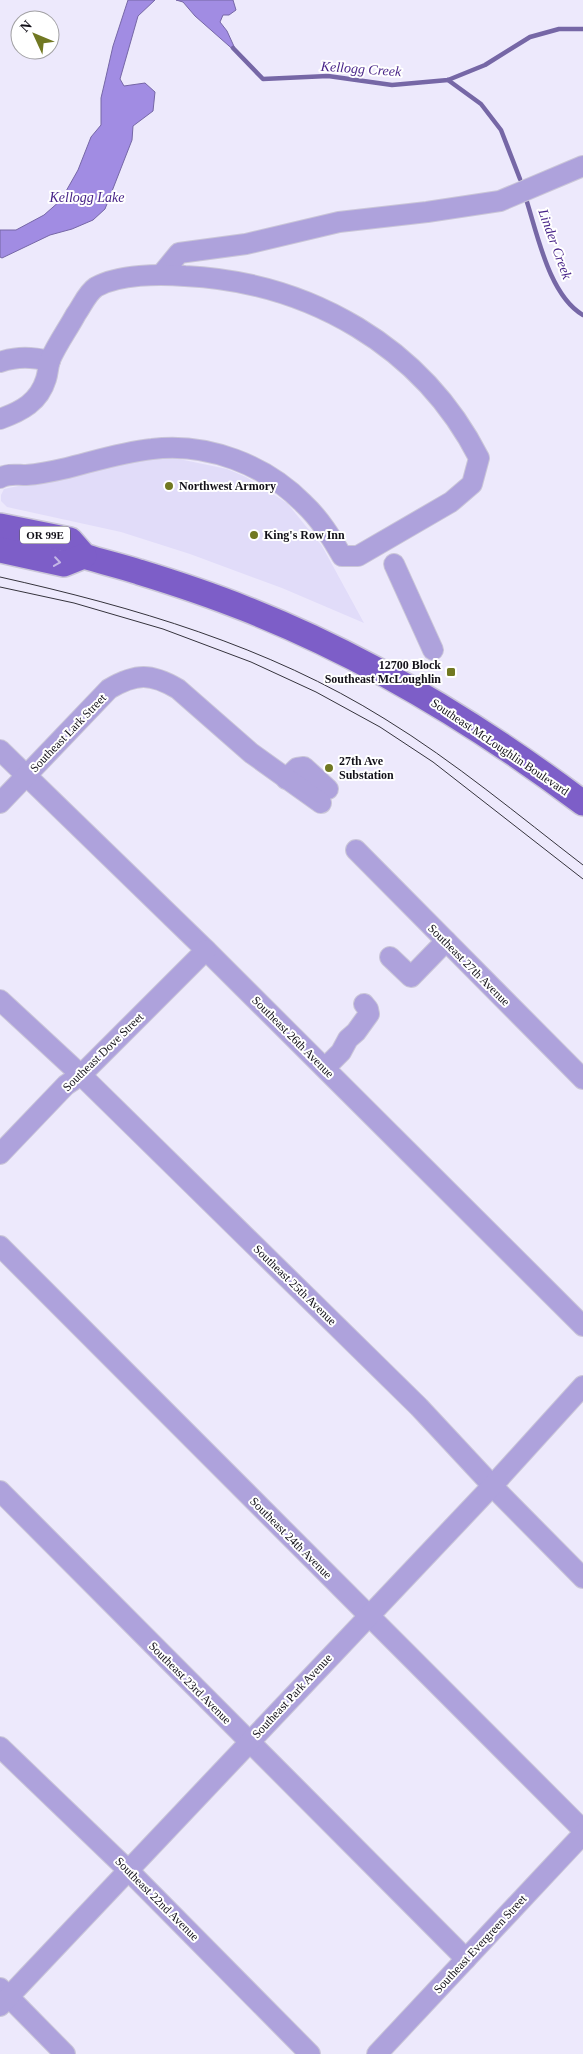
<svg xmlns="http://www.w3.org/2000/svg" width="583" height="2054" font-family="'Times New Roman',serif">
	<rect width="100%" height="100%" fill="#ede9fc"/>
	<path fill="#e1dcf9" d="M151,458H174L227,469L246,477L287,503L322,546L364,623L282,588L190,554L121,532L7,507L1,501V495L4,489Z"/>
	<g fill="#a18ce3" stroke="#7667a6">
		<path d="M128,0H155L138,16L120,79L124,86L145,83L155,92L153,111L133,126L132,140L105,209L93,220L72,229L50,235L2,258L0,257V230H16L44,215L61,200L78,170L91,137L101,125V98L105,81L113,46Z"/>
		<path d="M176,0H233L236,10L229,15H223L220,22L227,31L237,53L195,16L183,2Z"/>
	</g>
	<g fill="none" stroke-linecap="round" stroke-linejoin="round">
		<g stroke="#7667a6" stroke-width="4.5">
			<path d="M233,48L263,79L328,76L392,85L448,80L485,65L530,37L559,29H583"/>
			<path d="M448,80L481,104L501,130L520,179"/>
			<path d="M527,202C538,237 550,296 583,315"/>
		</g>
		<defs>
			<g id="minor">
				<path d="M161,275L179,253L246,244L339,222L427,212L500,201L583,166"/>
				<path d="M0,362C18,356 32,357 50,361"/>
				<path d="M0,419C22,411 39,402 46,379C48,373 48,366 50,360C57,344 68,329 76,314C82,306 87,293 96,287C119,274 160,274 185,276C309,282 422,346 479,458L472,484L451,502L358,556H342C331,537 320,519 304,504C266,465 207,442 152,449C123,452 95,461 67,468C54,471 40,474 26,475C17,475 8,473 0,478"/>
				<path d="M394,564L433,650"/>
				<path d="M0,750L206,950L583,1326"/>
				<path d="M286,779L297,768L304,767L328,789"/>
				<path d="M0,803L109,689C136,673 151,673 178,689L251,753L321,803"/>
				<path d="M356,850L583,1079"/>
				<path d="M390,957L411,977L446,941"/>
				<path d="M0,1000L81,1075L419,1407L501,1495L583,1578"/>
				<path d="M325,1068L341,1052L348,1039L356,1032L369,1014L368,1009L364,1004"/>
				<path d="M0,1154L66,1085L81,1075L206,950"/>
				<path d="M0,1246L583,1830"/>
				<path d="M0,1491L466,1959"/>
				<path d="M0,1747L128,1870L310,2054"/>
				<path d="M0,1988L65,2054"/>
				<path d="M0,2006L493,1485L583,1386"/>
				<path d="M377,2054L583,1834"/>
			</g>
			<g id="major">
				<path d="M0,526L70,540L84,556C102,562 121,566 139,572C175,583 211,595 246,609C368,657 479,725 583,803"/>
				<path d="M0,550L64,564L84,556"/>
			</g>
		</defs>
		<use href="#minor" stroke="#cac6d8" stroke-width="22"/>
		<use href="#major" stroke="#cac6d8" stroke-width="28"/>
		<use href="#minor" stroke="#aea2dc" stroke-width="20"/>
		<use href="#major" stroke="#7d5ec8" stroke-width="25"/>
		<g stroke="#35333c" stroke-width="1">
			<path d="M0,577C134,607 268,646 385,719C455,762 518,815 583,865"/>
			<path d="M0,587L74,603L163,629L251,662L316,692L380,727L433,762L583,879"/>
		</g>
	</g>
	<defs><path id="oneway-chevron" d="M-2-3.5L2.5 0L-2 3.5" fill="none" stroke-width="1.6" stroke-linecap="round" stroke-linejoin="round" transform="scale(1.25)"/></defs>
	<use stroke="#c4b7e6" href="#oneway-chevron" transform="translate(57 562) rotate(8)"/>
	<g fill="#717822" stroke="#fff" stroke-width="2">
		<circle cx="169" cy="486" r="5"/>
		<circle cx="254" cy="535" r="5"/>
		<rect x="446" y="667" width="10" height="10" rx="2.5"/>
		<circle cx="329" cy="768" r="5"/>
	</g>
	<g text-anchor="middle" dominant-baseline="central" stroke-width="4" stroke-linejoin="round" paint-order="stroke">
		<rect fill="#fff" stroke="#5a585e" stroke-width="1" x="20" y="526.5" width="50" height="17" rx="4"/>
		<g font-size="11" font-weight="bold" fill="#131119">
			<text x="45" y="535">OR 99E</text>
		</g>
		<g font-size="12" font-weight="bold" fill="#131119" stroke="#fff" text-anchor="start">
			<text x="179" y="486">Northwest Armory</text>
			<text x="264" y="535">King's Row Inn</text>
			<text x="441" y="665" text-anchor="end">12700 Block<tspan x="441" dy="14">Southeast McLoughlin</tspan></text>
			<text x="339" y="761">27th Ave<tspan x="339" dy="14">Substation</tspan></text>
		</g>
		<g font-size="12" fill="#131119" stroke="#fff">
			<text transform="translate(68 733) rotate(-46)">Southeast Lark Street</text>
			<text transform="translate(500 747) rotate(34)">Southeast McLoughlin Boulevard</text>
			<text transform="translate(469 965) rotate(45)">Southeast 27th Avenue</text>
			<text transform="translate(293 1037) rotate(45)">Southeast 26th Avenue</text>
			<text transform="translate(103 1052) rotate(-44)">Southeast Dove Street</text>
			<text transform="translate(295 1285) rotate(44)">Southeast 25th Avenue</text>
			<text transform="translate(291 1538) rotate(45)">Southeast 24th Avenue</text>
			<text transform="translate(190 1683) rotate(45)">Southeast 23rd Avenue</text>
			<text transform="translate(292 1696) rotate(-47)">Southeast Park Avenue</text>
			<text transform="translate(157 1899) rotate(45)">Southeast 22nd Avenue</text>
			<text transform="translate(480 1944) rotate(-47)">Southeast Evergreen Street</text>
		</g>
		<g font-size="14" font-style="italic" fill="#492589" stroke="#fff">
			<text transform="translate(361 69) rotate(4)">Kellogg Creek</text>
			<text x="87" y="197">Kellogg Lake</text>
			<text transform="translate(555 244) rotate(70)">Linder Creek</text>
		</g>
	</g>
	<g transform="translate(35 35) rotate(314)"><circle r="24" fill="#ffffff" stroke="#a1a0a3"/>
	<path d="M0-4L9 19L0 12L-9 19Z" fill="#717822"/>
	<text y="-8" font-size="14" font-weight="bold" text-anchor="middle" fill="#131119">N</text>
	</g>
</svg>
